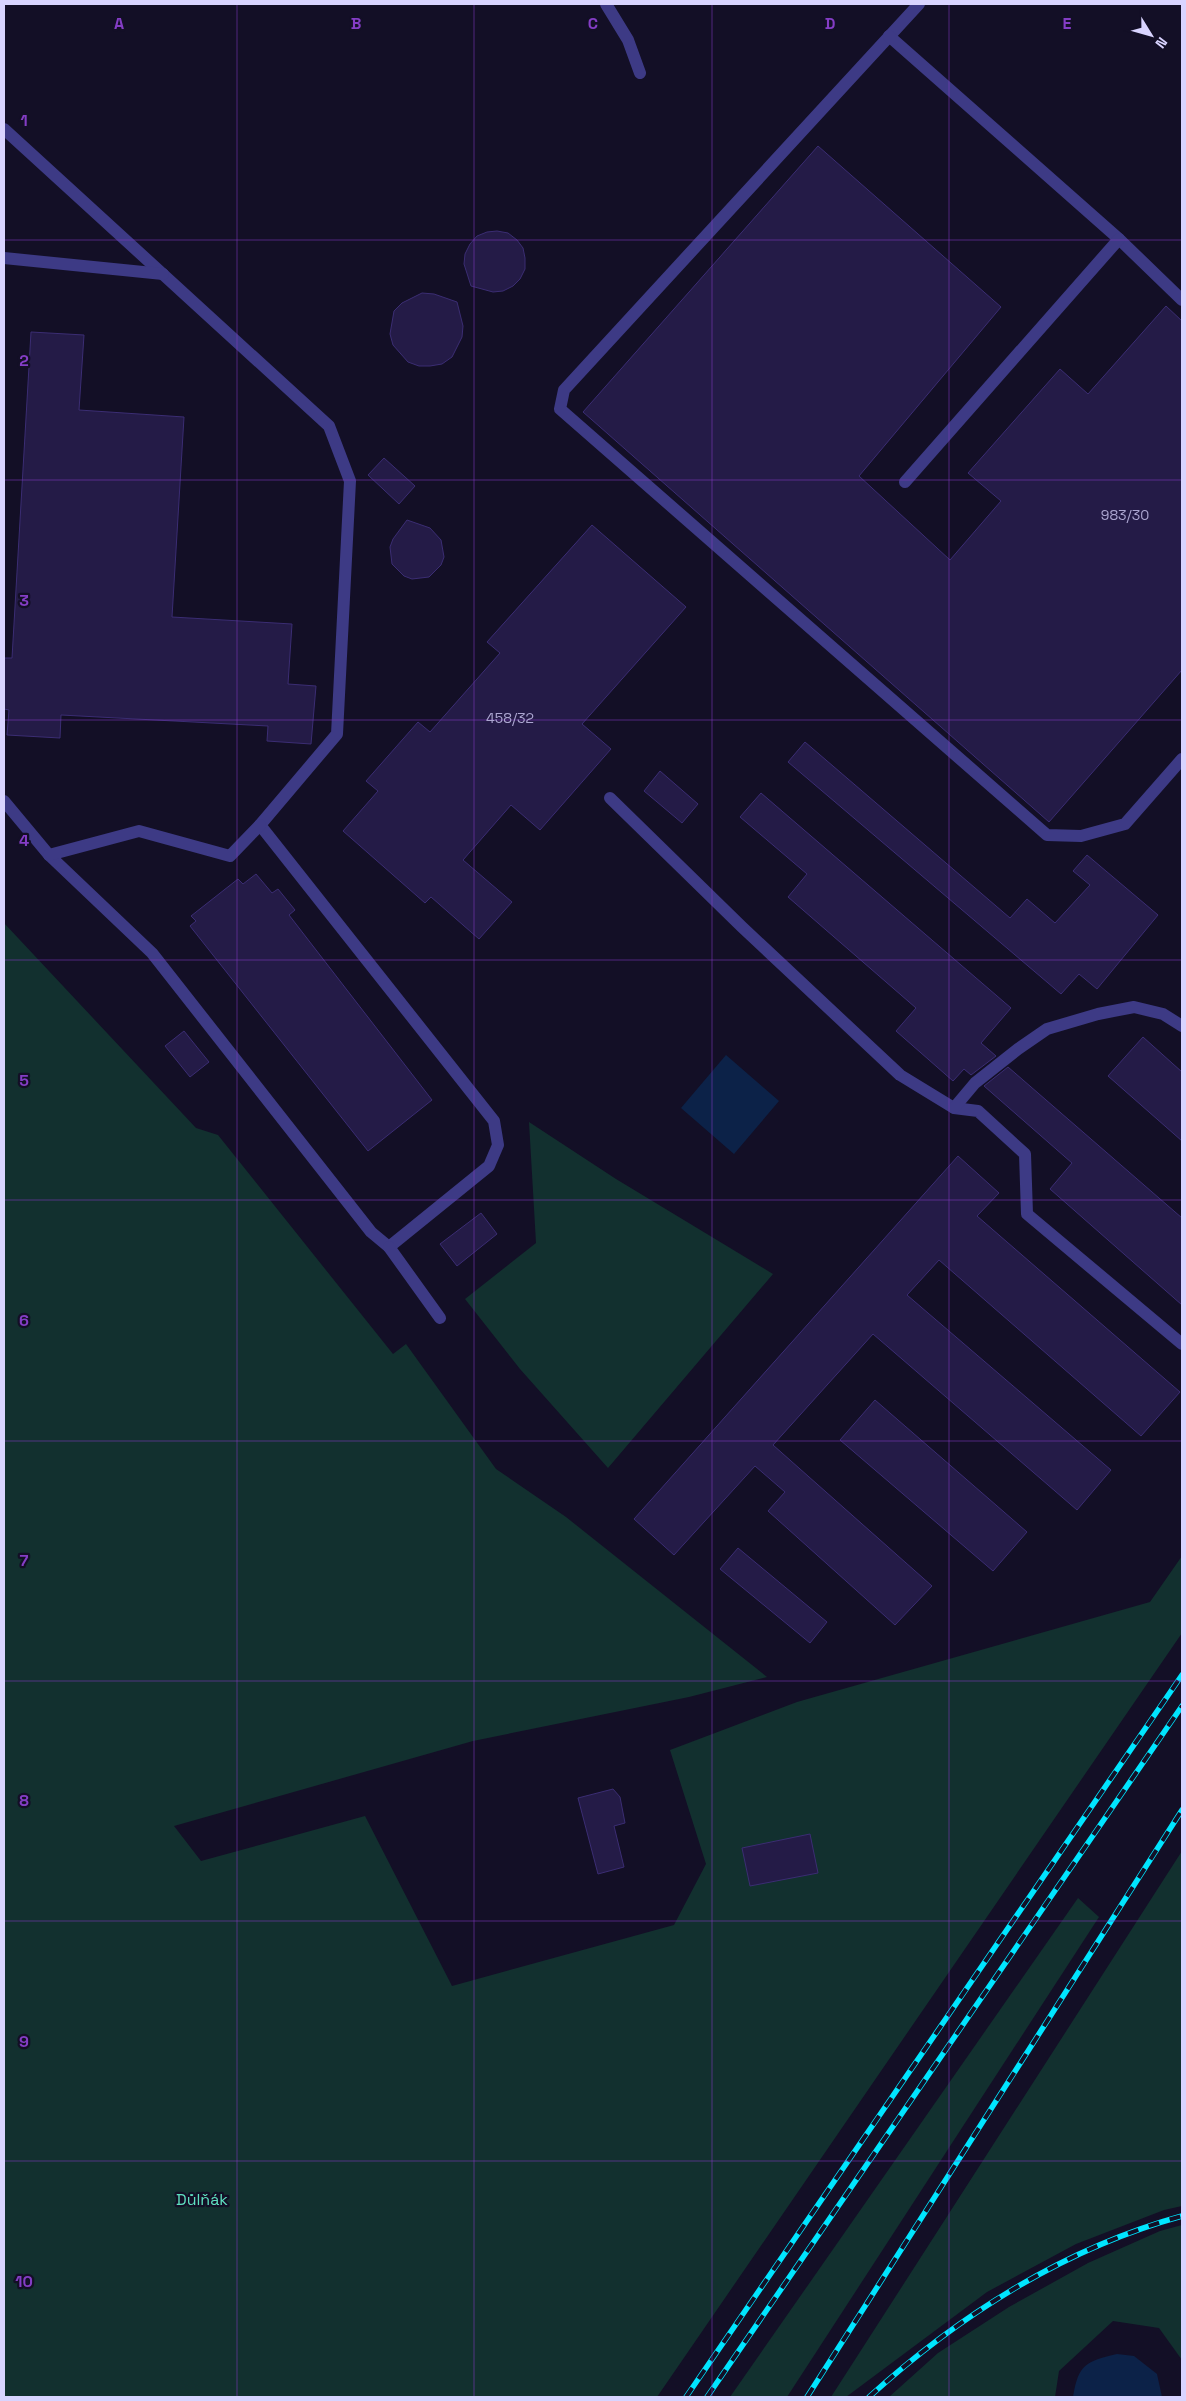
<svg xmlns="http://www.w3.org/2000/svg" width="1186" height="2401" font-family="'Space Grotesk',sans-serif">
	<rect width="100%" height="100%" fill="#130f26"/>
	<g fill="#12302f">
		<path d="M4,923L196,1128L218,1135L393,1354L406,1344L496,1469L566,1517L767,1677L689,1697L473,1741L174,1826L201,1861L365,1816L452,1986L674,1925L706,1864L670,1750L797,1702L1150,1602L1182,1556V1633L657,2397H4Z"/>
		<path d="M529,1122L616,1179L773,1274L608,1468L520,1369L465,1299L536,1243Z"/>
		<path d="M1182,1851V2206L1164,2210L1076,2244L987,2292L846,2397H831Z"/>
		<path d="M1078,1898L1099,1917L787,2397H730Z"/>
		<path d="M1182,2225V2360L1159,2328L1113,2321L1059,2371L1055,2397H889L938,2353L1009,2307L1088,2263L1160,2231Z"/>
	</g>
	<g fill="#0c2248">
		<path d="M726,1055L779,1101L734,1154L681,1108Z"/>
		<path d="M1117,2354L1134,2356L1157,2374L1162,2397H1073C1078,2364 1087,2361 1117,2354Z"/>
	</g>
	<g fill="#241b47" stroke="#3b2d73">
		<path d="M818,146L1001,307L859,476L950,560L1001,501L968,473L1060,369L1088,394L1166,306L1182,321V670L1049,822L583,412Z"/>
		<path d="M497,231L508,233L517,240L523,248L525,258V269L520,279L513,286L503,291L493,292L471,286L464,264L465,254L470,244L477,236L487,232Z"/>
		<path d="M422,293L434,294L457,302L463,326L462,337L452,357L442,364L430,366H419L408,362L393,345L390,334L394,311L402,303Z"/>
		<path d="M31,332L84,335L79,410L184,417L172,617L292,624L288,684L316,686L311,744L267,741L268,726L61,715L60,738L7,735L9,710L4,709V658H12Z"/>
		<path d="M384,458L415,486L399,504L368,475Z"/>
		<path d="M407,520L430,528L441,540L444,557L441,565L429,577L412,579L404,576L392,564L390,547L393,539Z"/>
		<path d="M592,525L686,607L582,724L611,749L540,830L511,805L463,860L512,902L479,939L431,897L425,903L343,831L378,791L366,781L418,722L430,732L500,653L487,642Z"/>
		<path d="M805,742L1010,918L1027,899L1055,923L1090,885L1073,871L1087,855L1158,915L1097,989L1079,974L1061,994L788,762Z"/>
		<path d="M660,771L698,804L682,823L644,791Z"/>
		<path d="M761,793L1011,1008L981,1043L996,1056L971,1075L964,1069L953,1081L896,1031L916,1008L788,897L807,874L740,817Z"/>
		<path d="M256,874L272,893L278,889L295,910L289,915L432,1100L368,1151L190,926L196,921L191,916L224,890L238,879L243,884Z"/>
		<path d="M184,1031L209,1062L190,1077L165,1046Z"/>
		<path d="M1143,1037L1182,1072V1141L1108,1076Z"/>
		<path d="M1008,1067L1182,1218V1305L1050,1189L1072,1163L984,1086Z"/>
		<path d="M958,1156L999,1193L977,1216L1180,1392L1141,1436L939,1260L907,1295L1111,1470L1077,1510L873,1334L773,1445L932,1586L895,1625L768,1511L785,1492L755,1466L674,1555L634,1519Z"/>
		<path d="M481,1213L497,1234L457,1266L440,1244Z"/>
		<path d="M875,1400L1027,1532L993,1571L840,1440Z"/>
		<path d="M738,1548L827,1622L810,1643L720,1569Z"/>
		<path d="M613,1789L620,1797L625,1823L614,1826L624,1867L598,1874L578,1798Z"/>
		<path d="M810,1834L818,1873L750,1886L742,1848Z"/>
	</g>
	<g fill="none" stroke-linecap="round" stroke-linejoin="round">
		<g stroke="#3d3a85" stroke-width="12">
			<path d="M606,4L628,40L640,73"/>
			<path d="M919,4L564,390L560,409L1047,835L1081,836L1125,824L1182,759"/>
			<path d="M889,36L1119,239L1182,300"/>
			<path d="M4,129L329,426L350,481L337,734L260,825L494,1121L498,1145L489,1166L389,1247L371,1232L152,953L49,855L4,801"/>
			<path d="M4,258L163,274"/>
			<path d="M905,482L1119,239"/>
			<path d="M49,855L139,831L230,856L260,825"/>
			<path d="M389,1247L440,1318"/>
		</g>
		<g stroke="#3d3a85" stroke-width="12">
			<path d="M610,798L742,927L900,1075L954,1108L978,1111L1025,1154L1027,1214L1182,1344"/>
			<path d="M954,1108L975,1083L1018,1049L1047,1029L1098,1014L1134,1007L1163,1014L1182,1026"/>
		</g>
		<defs>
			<g id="rail">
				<path d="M686,2397L1182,1675"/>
				<path d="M707,2397L1182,1706"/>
				<path d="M807,2397L1182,1810"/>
				<path d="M869,2397C958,2316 1065,2248 1182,2216"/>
			</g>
		</defs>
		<use href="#rail" stroke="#00e5ff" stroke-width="5.5"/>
		<use href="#rail" stroke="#130f26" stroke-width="4" stroke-dasharray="11" stroke-linecap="butt"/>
	</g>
	<path fill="none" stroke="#843dc5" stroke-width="1" stroke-opacity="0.55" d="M237,4V2397M474,4V2397M712,4V2397M949,4V2397M4,240H1182M4,480H1182M4,720H1182M4,960H1182M4,1200H1182M4,1441H1182M4,1681H1182M4,1921H1182M4,2161H1182"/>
	<g text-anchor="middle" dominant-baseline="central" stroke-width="4.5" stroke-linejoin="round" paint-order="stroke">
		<g font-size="14" fill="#aca6d1">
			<text x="1125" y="515">983/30</text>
			<text x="510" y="718">458/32</text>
		</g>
		<g font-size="16" fill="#5fe0c0" stroke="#130f26">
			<text x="202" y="2199">Důlňák</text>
		</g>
	</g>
	<g font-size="16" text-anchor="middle" font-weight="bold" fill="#843dc5" stroke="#130f26" stroke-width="4.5" stroke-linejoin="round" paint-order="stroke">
		<text x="119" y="29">A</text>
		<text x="356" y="29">B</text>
		<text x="593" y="29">C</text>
		<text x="830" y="29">D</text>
		<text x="1067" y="29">E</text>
		<text x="24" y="126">1</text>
		<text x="24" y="366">2</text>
		<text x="24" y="606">3</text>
		<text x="24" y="846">4</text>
		<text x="24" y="1086">5</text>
		<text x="24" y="1326">6</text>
		<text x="24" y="1566">7</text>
		<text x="24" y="1806">8</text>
		<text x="24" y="2047">9</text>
		<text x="24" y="2287">10</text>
	</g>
	<rect width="1186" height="2401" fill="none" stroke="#d9d4ff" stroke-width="10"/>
	<g transform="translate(1151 35) rotate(127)" stroke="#130f26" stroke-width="4" paint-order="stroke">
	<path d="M0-4L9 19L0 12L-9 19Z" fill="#d9d4ff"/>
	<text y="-8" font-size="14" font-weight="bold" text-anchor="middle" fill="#d9d4ff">N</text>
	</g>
</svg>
